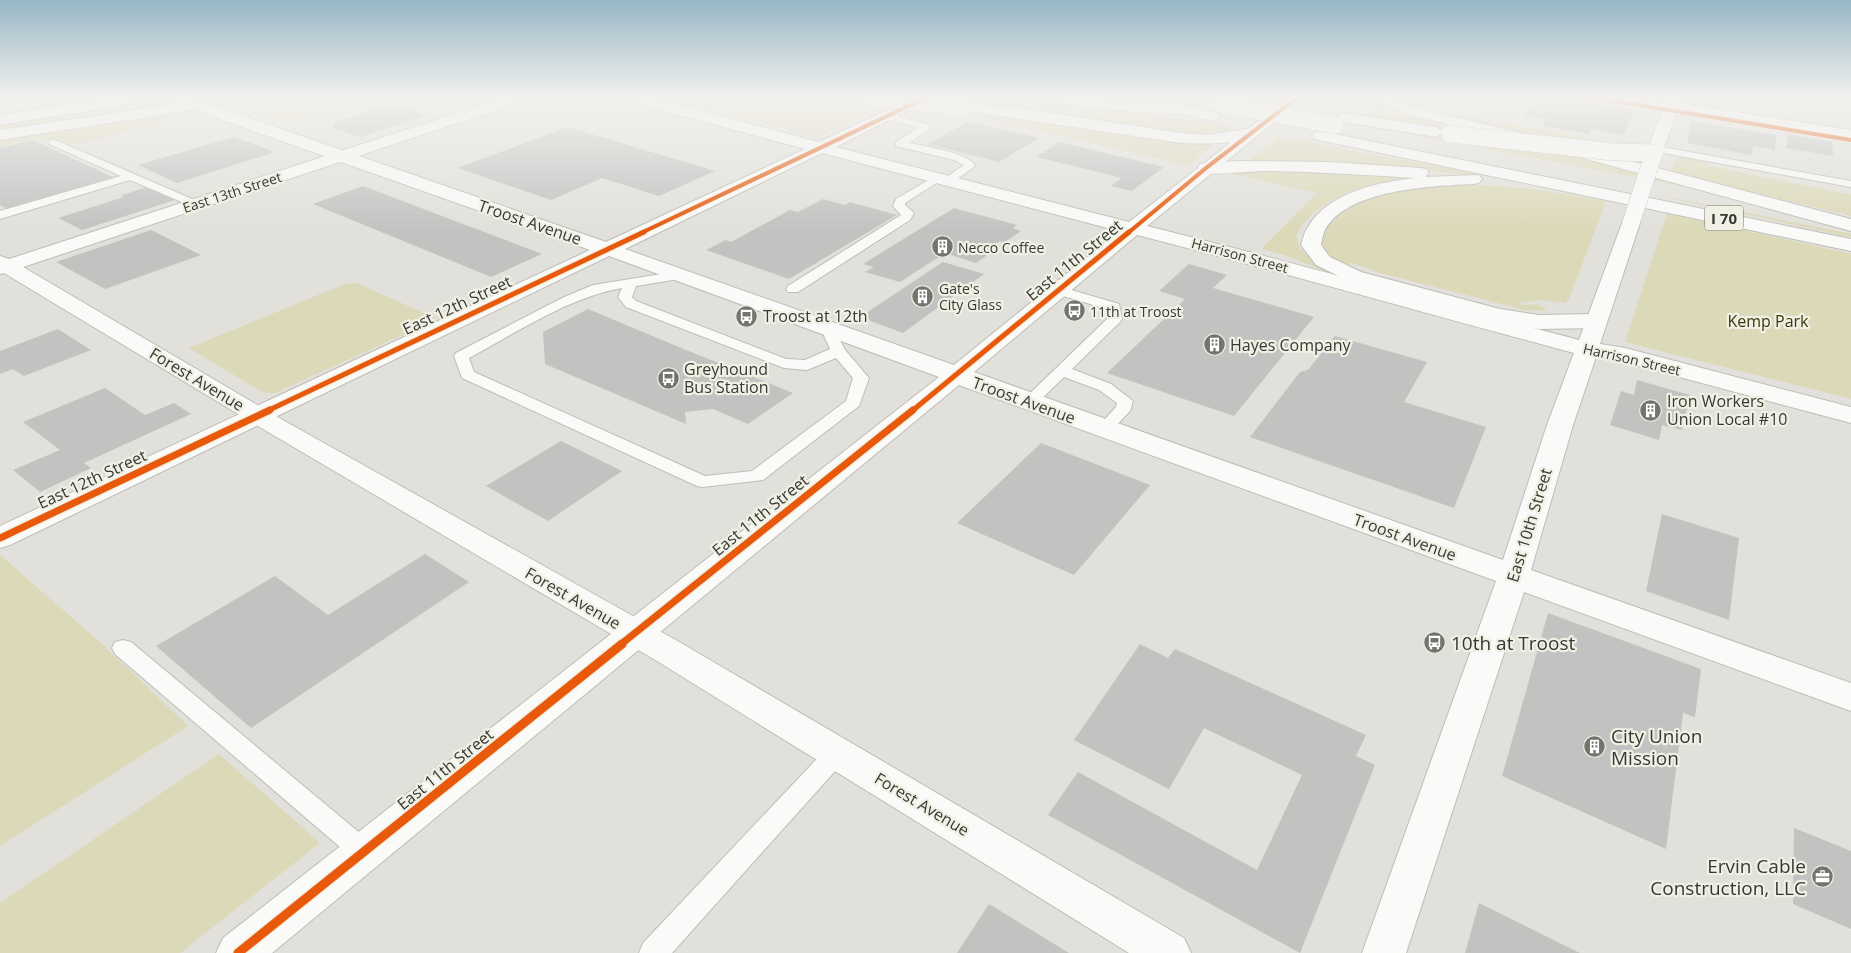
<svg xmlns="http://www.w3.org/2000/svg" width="1851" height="953" font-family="'Open Sans',sans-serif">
	<rect width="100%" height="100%" fill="#e1e0da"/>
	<g fill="#dcd9b9">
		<path d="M210,97H372L289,121Z"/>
		<path d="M421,97H509L467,111Z"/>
		<path d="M659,97H838L864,100L884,106L816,137L746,118L740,121Z"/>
		<path d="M951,97C1045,97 1139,111 1231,127C1222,135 1211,136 1199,136C1156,134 1114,121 1071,115C1032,110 989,111 951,97Z"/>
		<path d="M1323,97H1370L1396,108L1600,160L1698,189L1338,121L1458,138V132L1308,110Z"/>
		<path d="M1390,97H1403L1429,110L1629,146L1552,143L1427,111Z"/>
		<path d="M140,102L147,106L128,111L0,131V123Z"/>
		<path d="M958,109L1090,128L1164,141L1211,144L1212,146L1187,165L965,114Z"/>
		<path d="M181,111L195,112L76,145L58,138L47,141L37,137L0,147V137Z"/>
		<path d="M1279,137L1485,175L1484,177L1418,169L1250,160Z"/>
		<path d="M1681,157L1705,161L1710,166L1851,195V216L1671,172L1676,158Z"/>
		<path d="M1242,170L1422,174L1435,176C1387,179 1320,189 1296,236L1300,249L1327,271H1325L1284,255L1261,249L1317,193L1232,174Z"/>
		<path d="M1469,184L1533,189L1606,201L1569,299L1565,303L1542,300L1520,302L1522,305L1539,304L1547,311L1525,310L1380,273L1352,263L1343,265C1327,254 1314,245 1329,226C1363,187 1421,186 1469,184Z"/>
		<path d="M1674,198L1851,234V237L1673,199Z"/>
		<path d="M1667,213L1851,254V399L1625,342Z"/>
		<path d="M357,283L437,319L275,393H264L189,348L345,284Z"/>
		<path d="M0,555L102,644L188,726L0,846Z"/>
		<path d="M219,754L320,843L180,953H0V903Z"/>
	</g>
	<g fill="#c1c3c1">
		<path d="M1537,97H1562L1635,109L1624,135L1592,129L1589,134L1542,126L1546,119L1524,116Z"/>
		<path d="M391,104L428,115L360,137L332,128L335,122Z"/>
		<path d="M1692,121L1776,135L1775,150L1753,146L1752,155L1687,143Z"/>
		<path d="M968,122L1039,138L999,162L927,144Z"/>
		<path d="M568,127L715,171L659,196L602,178L551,200L458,168Z"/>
		<path d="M1787,134L1832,142L1833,156L1786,148Z"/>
		<path d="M234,137L275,152L177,183L138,165Z"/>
		<path d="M33,140L115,178L9,210L0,205V148Z"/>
		<path d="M1059,142L1164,167L1132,191L1111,186L1122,178L1036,157Z"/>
		<path d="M363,186L542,254L491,277L313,204Z"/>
		<path d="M147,187L175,200L82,230L58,218L124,197L120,196Z"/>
		<path d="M823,199L845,205L850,202L897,215L789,279L706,250L726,240L731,242L790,210L798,212Z"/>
		<path d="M954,208L1017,225L1013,228L1021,231L1004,243L1000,241L986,251L992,252L976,263L945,253L900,282L865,272L874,267L863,264Z"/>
		<path d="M151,230L201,255L105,289L56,262Z"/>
		<path d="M943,262L984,274L903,333L860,317Z"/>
		<path d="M1189,264L1227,275L1213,288L1314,317L1234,416L1107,373L1185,299L1159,291Z"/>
		<path d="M588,309L686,350L793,393L748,424L713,409L685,412L686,424L545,364L543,332Z"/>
		<path d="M58,329L91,350L24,376L13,369L0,374V351Z"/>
		<path d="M1335,336L1427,362L1404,402L1486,427L1454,508L1250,437L1300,372L1308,370Z"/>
		<path d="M1637,380L1690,395L1682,430L1662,425L1659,440L1610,425L1621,391L1634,395Z"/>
		<path d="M105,388L145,415L174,403L191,414L84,463L91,468L40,492L13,470L60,450L23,422Z"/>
		<path d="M561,441L622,471L548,521L486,486Z"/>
		<path d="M1041,443L1150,485L1074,575L957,523Z"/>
		<path d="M1662,514L1739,538L1729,620L1646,591Z"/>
		<path d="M425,554L469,582L251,728L156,646L275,576L328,615Z"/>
		<path d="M1548,613L1701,669L1695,717L1683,713L1666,849L1502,776Z"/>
		<path d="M1140,644L1168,658L1175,649L1366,735L1356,756L1375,765L1300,953L1048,815L1078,772L1257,870L1302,775L1204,728L1169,789L1074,740Z"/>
		<path d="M1794,828L1851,851V929L1793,904Z"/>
		<path d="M1479,903L1580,953H1465Z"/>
		<path d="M989,904L1069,953H957Z"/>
	</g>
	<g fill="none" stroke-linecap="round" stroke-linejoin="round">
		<defs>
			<g id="lane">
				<path d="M887,113L930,125V129L909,143C923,146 970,153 975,166L952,183H944V179L964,165L954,160L896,146V142L918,128L884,118V114Z"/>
				<path d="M53,139L199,202L201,204L195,207L191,206L130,180L0,219V211L121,176L49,144L48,142Z"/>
				<path d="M1656,146L1851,181V187L1652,151V147Z"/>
				<path d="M937,175L941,176V180L905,203V205L914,213L910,220L798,292H788L786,289L788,286L901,215L893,206L896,199Z"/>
				<path d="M680,271L685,272L687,275L685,278L636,286L632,297L636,301L786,359L805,360L830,349L821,329L823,326H833L845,350L869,378L859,406L763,480L703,487L697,486L462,378L454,356L456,353L562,298L593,285ZM622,288L618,297L626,307L784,368L807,370L836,358L853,378L846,401L752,471L705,476L474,372L469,358C516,333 569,297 622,288Z"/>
				<path d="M1058,286L1119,304L1122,319L1120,322L1072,369L1111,384L1133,401L1130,411L1110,432H1098L1096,429L1116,407L1117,403L1099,390L1064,377L1035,405L1029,407L1021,402L1108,318L1107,309L1053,293L1051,290Z"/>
				<path d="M123,640L131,642L373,844L377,852L373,860L364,864L355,860L115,654L112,648L115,642Z"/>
				<path d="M837,743L845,746L849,753L845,760L672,953H639L643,943L829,746Z"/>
			</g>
			<path id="street" d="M507,97H529L527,100L23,267L281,419L681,643L1184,938L1191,953H1129L657,661L263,429L4,273L0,274V256L9,259Z"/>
			<g id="secondary">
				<path d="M161,97H184L241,115L606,242L805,149L624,100L622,97H647L819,142L915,97H934L836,147L1129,222L1289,97H1305L1147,226C1291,262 1435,302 1579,340L1622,223L1624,219H1638L1640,223L1600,344L1625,348L1851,407V423L1616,360L1596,357L1573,425L1531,570L1851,683V711L1524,592L1406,953H1362L1496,581L959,385L272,953H216L223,938L939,377L609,256L10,545L0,548V526L590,250L194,110L0,140V130L175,104L163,100ZM822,153L1119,231L954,365L625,249ZM1137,235C1283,272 1428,314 1574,353L1547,425L1503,560L974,372Z"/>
				<path d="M1606,97H1642L1666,101L1668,97H1682L1680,103L1851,130V140L1677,112L1662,153L1660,156H1648L1646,153L1663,109L1613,101Z"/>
			</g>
			<g id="highway">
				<path d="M118,97H155L148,101L0,125V115Z"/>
				<path d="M1035,97H1080L1159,105L1165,102L1218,113L1221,116L1213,121L1183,114L1133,112L1042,101Z"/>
				<path d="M1370,97H1390L1413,107L1533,136L1535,139L1527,144L1403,113Z"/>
				<path d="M964,103L1040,111L1181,133L1208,135L1252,128L1260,133C1251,145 1196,144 1181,143L959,110L957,107L959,104Z"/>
				<path d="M1343,113L1436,127L1444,132L1436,137L1338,121L1335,118Z"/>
				<path d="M1320,131L1851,239V251L1314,139L1312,136L1314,133Z"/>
				<path d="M1574,146L1851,219V231L1568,154L1566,151L1568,148Z"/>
				<path d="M1238,161L1330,162L1420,168L1426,169L1429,173L1425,177L1479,175L1482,179L1479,183L1473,184C1433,186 1347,189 1325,230C1323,234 1322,240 1321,245L1330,257L1361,272L1500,309L1539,315L1596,314L1604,316L1607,321L1604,326L1596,328L1539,329L1499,322L1347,280L1316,265L1301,245C1303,239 1304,232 1308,227C1328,192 1379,182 1416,178C1366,175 1316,172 1266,171C1246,171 1218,176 1200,172L1198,168L1200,164Z"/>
			</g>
		</defs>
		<use href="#lane" stroke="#bdbdb8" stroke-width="2"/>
		<use href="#street" stroke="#bdbdb8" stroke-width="2"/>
		<use href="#secondary" stroke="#bdbdb8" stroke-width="2"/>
		<use href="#highway" stroke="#bdbdb8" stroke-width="2"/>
		<use href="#lane" fill="#fafaf9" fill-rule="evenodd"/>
		<use href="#street" fill="#fafaf9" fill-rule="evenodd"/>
		<use href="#secondary" fill="#fafaf9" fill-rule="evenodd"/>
		<use href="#highway" fill="#fafaf9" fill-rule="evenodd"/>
		<defs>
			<path id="secondary-bridge" d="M1631,223L1654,153"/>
			<g id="highway-bridge">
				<path d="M869,97L964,107"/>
				<path d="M1222,104L1334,125"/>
				<path d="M1450,134L1613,152L1654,153"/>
			</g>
		</defs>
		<use href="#secondary-bridge" stroke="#bdbdb8" stroke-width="18" stroke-linecap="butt"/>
		<use href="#highway-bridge" stroke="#bdbdb8" stroke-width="18" stroke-linecap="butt"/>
		<use href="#secondary-bridge" stroke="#fafaf9" stroke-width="17"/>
		<use href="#highway-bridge" stroke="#fafaf9" stroke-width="17"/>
		<defs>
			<g id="cycleway-far3">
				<path d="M1589,97L1851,140"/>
				<path d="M641,233L927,97"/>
				<path d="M1128,233L1206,168L1298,97"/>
			</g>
			<g id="cycleway-far2">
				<path d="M267,411L644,232"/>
				<path d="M912,411L1129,232"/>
			</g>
			<g id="cycleway-far1">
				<path d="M0,538L270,410"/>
				<path d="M620,645L913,410"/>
			</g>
			<path id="cycleway" d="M238,953L622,644"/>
		</defs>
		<use href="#cycleway-far3" stroke="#f1f0e4" stroke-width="5.5"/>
		<use href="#cycleway-far2" stroke="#f1f0e4" stroke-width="8"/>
		<use href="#cycleway-far1" stroke="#f1f0e4" stroke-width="10"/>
		<use href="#cycleway" stroke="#f1f0e4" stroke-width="12"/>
		<use href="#cycleway-far3" stroke="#e8590c" stroke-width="4"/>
		<use href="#cycleway-far2" stroke="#e8590c" stroke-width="5"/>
		<use href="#cycleway-far1" stroke="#e8590c" stroke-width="7"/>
		<use href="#cycleway" stroke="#e8590c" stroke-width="9"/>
	</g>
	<linearGradient id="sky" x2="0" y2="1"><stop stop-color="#97b6c5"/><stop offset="0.42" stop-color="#f2f1ee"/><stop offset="1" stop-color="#f2f1ee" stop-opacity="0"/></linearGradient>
	<rect width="1851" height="231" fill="url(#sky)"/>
	<defs>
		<symbol id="building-disc" viewBox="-11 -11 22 22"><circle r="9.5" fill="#74736e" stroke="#f1f0e4"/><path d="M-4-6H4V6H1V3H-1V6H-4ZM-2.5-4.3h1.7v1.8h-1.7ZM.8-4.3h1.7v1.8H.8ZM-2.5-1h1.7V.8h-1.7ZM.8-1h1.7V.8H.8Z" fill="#fff"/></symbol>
		<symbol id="bus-disc" viewBox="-11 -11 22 22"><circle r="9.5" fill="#74736e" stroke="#f1f0e4"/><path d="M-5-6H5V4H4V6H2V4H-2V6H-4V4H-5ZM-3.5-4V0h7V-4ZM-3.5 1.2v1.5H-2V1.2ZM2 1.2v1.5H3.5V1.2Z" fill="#fff"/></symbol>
		<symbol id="office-disc" viewBox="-11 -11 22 22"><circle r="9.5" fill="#74736e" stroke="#f1f0e4"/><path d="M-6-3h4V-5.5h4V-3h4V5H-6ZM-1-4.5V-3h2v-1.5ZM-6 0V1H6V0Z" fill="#fff"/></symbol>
	</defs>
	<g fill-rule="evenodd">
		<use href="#building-disc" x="930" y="234" width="25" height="25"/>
		<use href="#building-disc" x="910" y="284" width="25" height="25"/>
		<use href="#bus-disc" x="1062" y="298" width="25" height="25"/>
		<use href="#bus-disc" x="734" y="304" width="25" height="25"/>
		<use href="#building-disc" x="1202" y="332" width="25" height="25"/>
		<use href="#bus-disc" x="656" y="366" width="25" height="25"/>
		<use href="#building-disc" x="1638" y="398" width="25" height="25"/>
		<use href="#bus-disc" x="1422" y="630" width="25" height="25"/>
		<use href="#building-disc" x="1582" y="734" width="25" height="25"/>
		<use href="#office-disc" x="1810" y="864" width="25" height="25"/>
	</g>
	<g text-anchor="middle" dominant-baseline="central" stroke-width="4.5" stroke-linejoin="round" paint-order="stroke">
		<g font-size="14" fill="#393934" stroke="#f1f0e4">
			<text transform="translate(232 192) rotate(-18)">East 13th Street</text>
			<text transform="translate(1240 255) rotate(15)">Harrison Street</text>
			<text transform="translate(1632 359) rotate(13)">Harrison Street</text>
		</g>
		<g font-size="14" fill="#393934" stroke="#f1f0e4" text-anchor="start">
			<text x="958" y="247">Necco Coffee</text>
			<text x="939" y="288">Gate's<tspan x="939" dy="16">City Glass</tspan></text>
			<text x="1090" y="311">11th at Troost</text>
		</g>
		<rect fill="#f1f0e4" stroke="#707069" stroke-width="1" x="1705" y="205.5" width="38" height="25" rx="4"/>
		<g font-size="15" font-weight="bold" fill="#393934">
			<text x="1724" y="218">I 70</text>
		</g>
		<g font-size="16" fill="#393934" stroke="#f1f0e4">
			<text transform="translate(530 222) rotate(19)">Troost Avenue</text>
			<text transform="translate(1074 260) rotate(-39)">East 11th Street</text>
			<text transform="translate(457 305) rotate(-25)">East 12th Street</text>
			<text transform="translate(197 379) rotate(31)">Forest Avenue</text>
			<text transform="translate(1024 400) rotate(20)">Troost Avenue</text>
			<text transform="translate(92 479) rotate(-25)">East 12th Street</text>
			<text transform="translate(760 515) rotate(-39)">East 11th Street</text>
			<text transform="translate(1529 525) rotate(-73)">East 10th Street</text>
			<text transform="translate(1405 537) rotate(20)">Troost Avenue</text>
			<text transform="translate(573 598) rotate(30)">Forest Avenue</text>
			<text transform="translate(445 769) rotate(-39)">East 11th Street</text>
			<text transform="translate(922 804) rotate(31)">Forest Avenue</text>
		</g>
		<g font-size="16" fill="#393934" stroke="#f1f0e4" text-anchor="start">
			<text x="763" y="316">Troost at 12th</text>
			<text x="1230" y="345">Hayes Company</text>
			<text x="684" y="369">Greyhound<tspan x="684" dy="18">Bus Station</tspan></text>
			<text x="1667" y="401">Iron Workers<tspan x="1667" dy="18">Union Local #10</tspan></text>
		</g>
		<g font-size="16" fill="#3c380a" stroke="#f1f0e4">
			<text x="1768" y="321">Kemp Park</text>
		</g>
		<g font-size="19" fill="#393934" stroke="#f1f0e4" text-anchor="start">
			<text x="1451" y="643">10th at Troost</text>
			<text x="1611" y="736">City Union<tspan x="1611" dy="22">Mission</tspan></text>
			<text x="1806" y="866" text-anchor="end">Ervin Cable<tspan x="1806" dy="22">Construction, LLC</tspan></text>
		</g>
	</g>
</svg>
